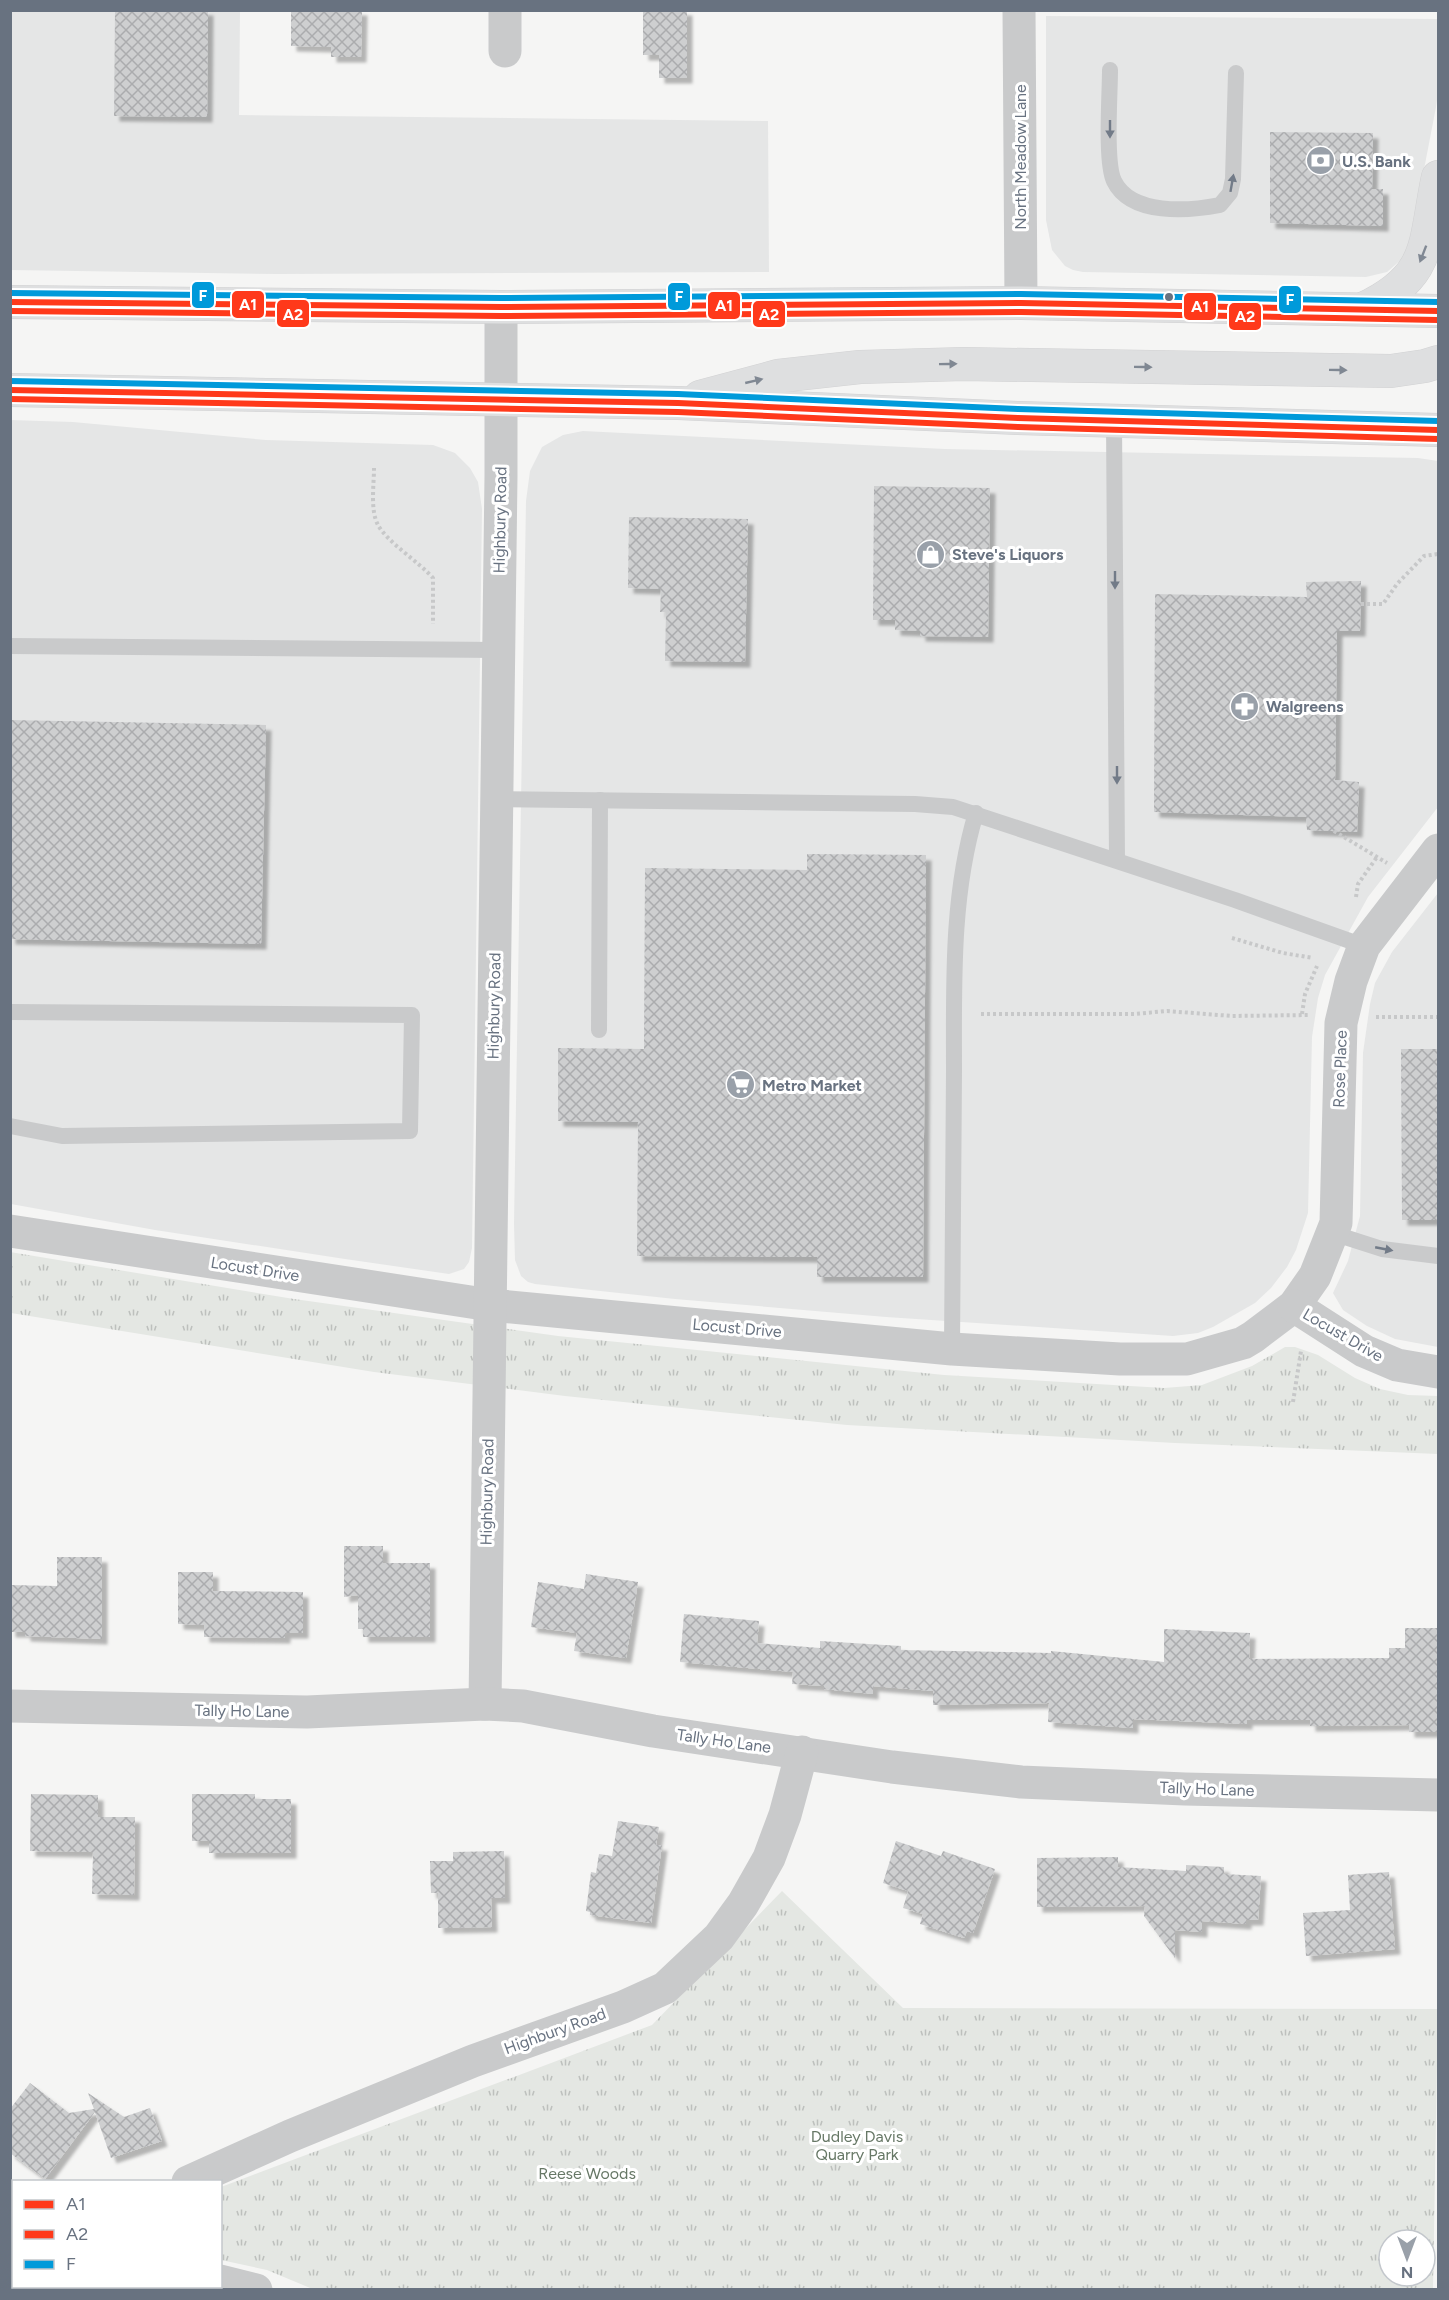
<svg xmlns="http://www.w3.org/2000/svg" width="1449" height="2300" font-family="Figtree,sans-serif">
	<defs>
		<pattern id="park-tufts" width="24" height="20" patternUnits="userSpaceOnUse" patternTransform="scale(1.5)"><rect width="24" height="20" fill="#e4e7e3"/><path d="M3 7l-1-3M5 7V3M7 7l1-3M15 17l-1-3M17 17v-4M19 17l1-3" fill="none" stroke="#bdc0bd"/></pattern>
		<pattern id="building-cross-hatch" width="8" height="8" patternUnits="userSpaceOnUse" patternTransform="scale(1.5)"><rect width="8" height="8" fill="#cecfd0"/><path d="M0 0l8 8M0 8l8-8" fill="none" stroke="#abacae"/></pattern>
		<filter id="shadow"><feDropShadow dx="5.5" dy="5.5" stdDeviation="1.5" flood-color="#0004"/></filter>
	</defs>
	<rect width="100%" height="100%" fill="#f5f5f4"/>
	<g fill="#e5e6e6">
		<path d="M10,11H240L239,115L768,121L769,272L277,274L11,270Z"/>
		<path d="M1046,16L1438,19V93L1436,107L1411,237L1402,259L1387,272L1366,277L1083,272L1073,270L1065,266L1052,250L1046,220Z"/>
		<path d="M10,420L73,422L266,440L433,445L455,453L470,468L478,482L482,509L472,1248L469,1262L464,1269L449,1274L345,1259L155,1230L11,1204Z"/>
		<path d="M583,431L945,449L1418,458L1438,461V807L1368,897L1325,975L1318,998L1312,1037L1308,1213L1296,1250L1287,1267L1271,1288L1255,1303L1213,1327L1198,1333L1173,1336L886,1317L675,1299L535,1284L528,1282L521,1276L515,1260L514,1224L526,501L530,471L542,447L563,435Z"/>
		<path d="M1438,893V1347L1395,1339L1367,1326L1343,1310L1333,1293L1348,1261L1360,1216L1363,1053L1370,1004L1375,983L1392,952Z"/>
	</g>
	<g fill="url(#park-tufts)" fill-rule="evenodd">
		<path d="M10,1252L294,1299L558,1336L944,1375L1164,1388L1202,1385L1252,1366L1285,1347H1295L1318,1355L1355,1378L1380,1389L1408,1395L1438,1396V1454L1175,1443L847,1425L565,1396L374,1372L11,1313Z"/>
		<path d="M782,1891L903,2008L1438,2009L1433,2289L315,2290L267,2270L221,2260V2187L652,2025ZM1389,2240H1425V2276H1389Z"/>
	</g>
	<g fill="url(#building-cross-hatch)" filter="url(#shadow)">
		<path d="M115,10H208L207,117L114,116Z"/>
		<path d="M291,10H362L361,57H331V47L291,46Z"/>
		<path d="M643,10H687V78H659V55H643Z"/>
		<path d="M1270,132L1373,133L1372,189H1383V226L1270,223Z"/>
		<path d="M874,486L990,488L988,637L920,636V631L895,630V620H873Z"/>
		<path d="M629,517L748,519L745,662L665,661L666,612H660L661,589L628,588Z"/>
		<path d="M1361,581L1360,631H1337L1335,780L1359,782L1357,832L1307,830L1306,817L1154,812L1155,594L1307,597L1306,582Z"/>
		<path d="M10,720L266,725L261,944L10,939Z"/>
		<path d="M807,854L926,855L923,1277H817V1257L637,1256L638,1122L558,1121V1048L644,1049L645,868L807,870Z"/>
		<path d="M1401,1049H1438V1220H1402Z"/>
		<path d="M344,1546H383V1563H430V1637H363V1629H358V1595L344,1597Z"/>
		<path d="M57,1557H102V1639L25,1636V1632H10V1585L57,1586Z"/>
		<path d="M178,1572H213V1591L303,1592V1633H285V1638L204,1637V1625L178,1624Z"/>
		<path d="M586,1574L638,1582L626,1658L574,1651L577,1633L531,1627L538,1582L584,1589Z"/>
		<path d="M684,1614L759,1621L757,1643L820,1648V1641L901,1646V1650L1051,1653V1651L1164,1662V1629L1250,1633L1249,1659L1389,1658V1648H1405V1628H1438V1732H1409V1725L1310,1726V1720H1247V1724L1133,1719V1728L1048,1722L1049,1703L933,1705V1691L873,1686V1694L824,1689V1686L792,1684L793,1672L680,1662Z"/>
		<path d="M31,1794L98,1795V1817H135L134,1895L92,1894L93,1852L30,1851Z"/>
		<path d="M192,1794H255V1799H291V1853H209V1841H192Z"/>
		<path d="M618,1821L659,1827L656,1845H662L651,1923L590,1915V1912L586,1911L591,1872L596,1873L599,1854L612,1856Z"/>
		<path d="M896,1841L941,1856L943,1851L995,1869L973,1933L967,1931L964,1938L920,1924L923,1914L903,1908L908,1891L883,1883Z"/>
		<path d="M504,1851L505,1898H491L492,1927L438,1928V1893H431L430,1861H453V1852Z"/>
		<path d="M1118,1857V1867L1186,1871V1865L1224,1867V1874L1261,1876L1258,1920H1246V1924L1202,1921V1932L1175,1930V1958L1144,1916L1145,1906L1037,1907V1858Z"/>
		<path d="M1389,1872L1395,1949L1306,1956L1303,1913L1350,1910L1348,1875Z"/>
		<path d="M30,2083L69,2113L94,2109L88,2093L124,2117L150,2108L162,2141L111,2158L95,2112L45,2179L10,2153V2109Z"/>
	</g>
	<g fill="none" stroke-linecap="round" stroke-linejoin="round">
		<defs>
			<path id="secondary" d="M1363,309C1433,276 1424,243 1438,177"/>
			<g id="primary">
				<path d="M10,302L501,307L1021,303L1438,311"/>
				<path d="M10,390L678,403L1018,418L1438,430"/>
				<path d="M700,397L778,376L860,367L964,364L1391,371L1425,366L1438,362"/>
			</g>
		</defs>
		<use href="#secondary" stroke="#d1d1d2" stroke-width="34"/>
		<use href="#primary" stroke="#d2d2d3" stroke-width="34"/>
		<g stroke="#c7c8c9" stroke-width="4" stroke-dasharray="3 3" stroke-linecap="butt">
			<path d="M374,468C374,485 370,510 378,525C387,542 419,562 433,578V624"/>
			<path d="M1361,604H1383L1397,584L1424,556L1438,554"/>
			<path d="M1334,831L1387,863"/>
			<path d="M1356,897L1358,884L1377,857"/>
			<path d="M1232,938L1283,953L1313,958"/>
			<path d="M981,1014H1134L1167,1011L1232,1016L1309,1015"/>
			<path d="M1302,1014L1305,994L1317,966"/>
			<path d="M1376,1017H1438"/>
			<path d="M1293,1402L1301,1351"/>
		</g>
		<g stroke="#c9cacb" stroke-width="16">
			<path d="M1110,70C1110,95 1105,162 1114,181C1131,216 1189,211 1220,205L1230,193L1233,179L1236,73"/>
			<path d="M1114,420L1117,860"/>
			<path d="M10,646L499,650"/>
			<path d="M497,799L915,804L953,807L1235,900L1364,946"/>
			<path d="M10,1012L412,1015L410,1131L62,1136L10,1126"/>
			<path d="M599,1030L600,800"/>
			<path d="M1332,1233L1382,1249L1438,1256"/>
			<path d="M952,1349C953,1256 954,1163 954,1071C954,985 951,896 976,813"/>
		</g>
		<g stroke="#c9cacb" stroke-width="33">
			<path d="M1019,10L1021,303"/>
			<path d="M505,51V10"/>
			<path d="M10,1231L490,1305L952,1349L1120,1359H1187L1243,1343L1253,1337L1294,1306L1315,1276L1336,1223L1341,1023L1351,981L1364,946L1438,850"/>
			<path d="M1294,1306L1364,1351L1397,1365L1438,1372"/>
			<path d="M485,1704L501,476V307"/>
			<path d="M10,1706L307,1712L485,1704L523,1706L653,1731L892,1767L1021,1782L1185,1789L1438,1795"/>
			<path d="M188,2182L290,2136L473,2061L623,2007L665,1988L719,1937L743,1904L769,1858L785,1815L802,1752"/>
			<path d="M10,2245H14"/>
			<path d="M220,2281L256,2290"/>
		</g>
		<use href="#secondary" stroke="#dedfe0" stroke-width="33"/>
		<use href="#primary" stroke="#dedfe0" stroke-width="33"/>
		<defs>
			<g id="bus-1">
				<path d="M10,302L501,307L1021,303L1438,311"/>
				<path d="M10,390L678,403L1018,418L1438,430"/>
			</g>
			<g id="bus-2">
				<path d="M10,311L501,316L1021,312L1438,320"/>
				<path d="M10,399L678,412L1018,427L1438,439"/>
			</g>
			<g id="bus-3">
				<path d="M10,293L501,298L1021,294L1438,302"/>
				<path d="M10,381L678,394L1018,409L1438,421"/>
			</g>
		</defs>
		<use href="#bus-1" stroke="#fff" stroke-width="10"/>
		<use href="#bus-2" stroke="#fff" stroke-width="10"/>
		<use href="#bus-3" stroke="#fff" stroke-width="10"/>
		<use href="#bus-1" stroke="#ff391a" stroke-width="6"/>
		<use href="#bus-2" stroke="#ff391a" stroke-width="6"/>
		<use href="#bus-3" stroke="#009ada" stroke-width="6"/>
	</g>
	<defs><path id="oneway-solid" d="M-6-.8H1V-3.2L6.5 0L1 3.2V.8H-6Z" transform="scale(1.5)"/></defs>
	<g fill="#727b88">
		<use href="#oneway-solid" transform="translate(1110 129) rotate(90)"/>
		<use href="#oneway-solid" transform="translate(1232 183) rotate(-80)"/>
		<use href="#oneway-solid" transform="translate(1115 580) rotate(90)"/>
		<use href="#oneway-solid" transform="translate(1117 775) rotate(90)"/>
		<use href="#oneway-solid" transform="translate(1384 1249) rotate(11)"/>
	</g>
	<g fill="#808893">
		<use href="#oneway-solid" transform="translate(1423 254) rotate(111)"/>
		<use href="#oneway-solid" transform="translate(948 364) rotate(-1)"/>
		<use href="#oneway-solid" transform="translate(1143 367) rotate(1)"/>
		<use href="#oneway-solid" transform="translate(1338 370) rotate(1)"/>
		<use href="#oneway-solid" transform="translate(754 381) rotate(-13)"/>
	</g>
	<defs>
		<symbol id="bank-disc" viewBox="-11 -11 22 22"><circle r="9.5" fill="#99a0a9" stroke="#fff"/><path d="M-6-4H6V4H-6ZM0-2.3a2.3 2.3 0 1 0 0 4.6a2.3 2.3 0 1 0 0-4.6Z" fill="#fff"/></symbol>
		<symbol id="shop-disc" viewBox="-11 -11 22 22"><circle r="9.5" fill="#99a0a9" stroke="#fff"/><path d="M-5-2.5h2.3a2.7 3.5 0 0 1 5.4 0H5L5.5 6h-11ZM-1.5-2.5h3a1.5 2.3 0 0 0-3 0Z" fill="#fff"/></symbol>
		<symbol id="pharmacy-disc" viewBox="-11 -11 22 22"><circle r="9.5" fill="#99a0a9" stroke="#fff"/><path d="M-2-6h4v4h4v4h-4v4h-4v-4h-4v-4h4Z" fill="#fff"/></symbol>
		<symbol id="supermarket-disc" viewBox="-11 -11 22 22"><circle r="9.5" fill="#99a0a9" stroke="#fff"/><path d="M-6-5.5h2.5l.6 2H6L4.5 2H-2.5L-4.4-4H-6ZM-1.5 3.2a1.3 1.3 0 1 0 .1 0ZM3 3.2a1.3 1.3 0 1 0 .1 0Z" fill="#fff"/></symbol>
	</defs>
	<g fill-rule="evenodd">
		<use href="#bank-disc" x="1304" y="144" width="33" height="33"/>
		<use href="#shop-disc" x="914" y="538" width="33" height="33"/>
		<use href="#pharmacy-disc" x="1228" y="690" width="33" height="33"/>
		<use href="#supermarket-disc" x="724" y="1068" width="33" height="33"/>
	</g>
	<circle fill="#687280" stroke="#fff" stroke-width="2" cx="1169" cy="297" r="5"/>
	<g text-anchor="middle" dominant-baseline="central" stroke-width="6" stroke-linejoin="round" paint-order="stroke">
		<g font-size="16" fill="#687280" stroke="#fff">
			<text transform="translate(1020 157) rotate(-90)">North Meadow Lane</text>
			<text transform="translate(500 520) rotate(-89)">Highbury Road</text>
			<text transform="translate(494 1006) rotate(-89)">Highbury Road</text>
			<text transform="translate(1340 1069) rotate(-88)">Rose Place</text>
			<text transform="translate(255 1269) rotate(9)">Locust Drive</text>
			<text transform="translate(737 1328) rotate(5)">Locust Drive</text>
			<text transform="translate(1343 1335) rotate(30)">Locust Drive</text>
			<text transform="translate(487 1492) rotate(-89)">Highbury Road</text>
			<text transform="translate(242 1711) rotate(1)">Tally Ho Lane</text>
			<text transform="translate(724 1741) rotate(8)">Tally Ho Lane</text>
			<text transform="translate(1207 1789) rotate(2)">Tally Ho Lane</text>
			<text transform="translate(555 2031) rotate(-20)">Highbury Road</text>
		</g>
		<g font-size="16" font-weight="bold" fill="#687280" stroke="#fff" text-anchor="start">
			<text x="1342" y="161">U.S. Bank</text>
			<text x="952" y="554">Steve's Liquors</text>
			<text x="1266" y="706">Walgreens</text>
			<text x="762" y="1085">Metro Market</text>
		</g>
		<g font-size="16" fill="#677866" stroke="#fff">
			<text x="857" y="2136">Dudley Davis<tspan x="857" dy="18">Quarry Park</tspan></text>
			<text x="587" y="2173">Reese Woods</text>
		</g>
	</g>
	<g stroke="#fff" stroke-width="2">
		<rect x="191" y="281" width="24" height="28" rx="6" fill="#009ada"/>
		<rect x="667" y="282" width="24" height="29" rx="6" fill="#009ada"/>
		<rect x="1278" y="285" width="24" height="29" rx="6" fill="#009ada"/>
		<rect x="231" y="290" width="34" height="29" rx="6" fill="#ff391a"/>
		<rect x="707" y="291" width="34" height="29" rx="6" fill="#ff391a"/>
		<rect x="1183" y="292" width="34" height="29" rx="6" fill="#ff391a"/>
		<rect x="276" y="299" width="34" height="29" rx="6" fill="#ff391a"/>
		<rect x="752" y="300" width="34" height="28" rx="6" fill="#ff391a"/>
		<rect x="1228" y="302" width="34" height="29" rx="6" fill="#ff391a"/>
	</g>
	<g font-size="16" text-anchor="middle" font-weight="bold" fill="#fff">
		<text x="203" y="301">F</text>
		<text x="679" y="302">F</text>
		<text x="1290" y="305">F</text>
		<text x="248" y="310">A1</text>
		<text x="724" y="311">A1</text>
		<text x="1200" y="312">A1</text>
		<text x="293" y="320">A2</text>
		<text x="769" y="320">A2</text>
		<text x="1245" y="322">A2</text>
	</g>
	<rect width="1449" height="2300" fill="none" stroke="#687280" stroke-width="24"/>
	<rect x="12" y="2180" width="210" height="108" fill="#ffffff" stroke="#c3c7cc" stroke-width="1.5"/>
	<rect x="24" y="2200" width="30" height="9" fill="#ff391a" stroke="#c3c7cc" stroke-width="1.5"/>
	<text x="66" y="2210" font-size="18" fill="#687280">A1</text>
	<rect x="24" y="2230" width="30" height="9" fill="#ff391a" stroke="#c3c7cc" stroke-width="1.5"/>
	<text x="66" y="2240" font-size="18" fill="#687280">A2</text>
	<rect x="24" y="2260" width="30" height="9" fill="#009ada" stroke="#c3c7cc" stroke-width="1.5"/>
	<text x="66" y="2270" font-size="18" fill="#687280">F</text>
	<g transform="translate(1407 2258) rotate(180)"><circle r="28" fill="#ffffff" stroke="#c3c7cc" stroke-width="1.5"/>
	<path d="M0-4.5L10 22L0 15L-10 22Z" fill="#99a0a9"/>
	<text y="-9" font-size="16" font-weight="bold" text-anchor="middle" fill="#687280">N</text>
	</g>
</svg>
